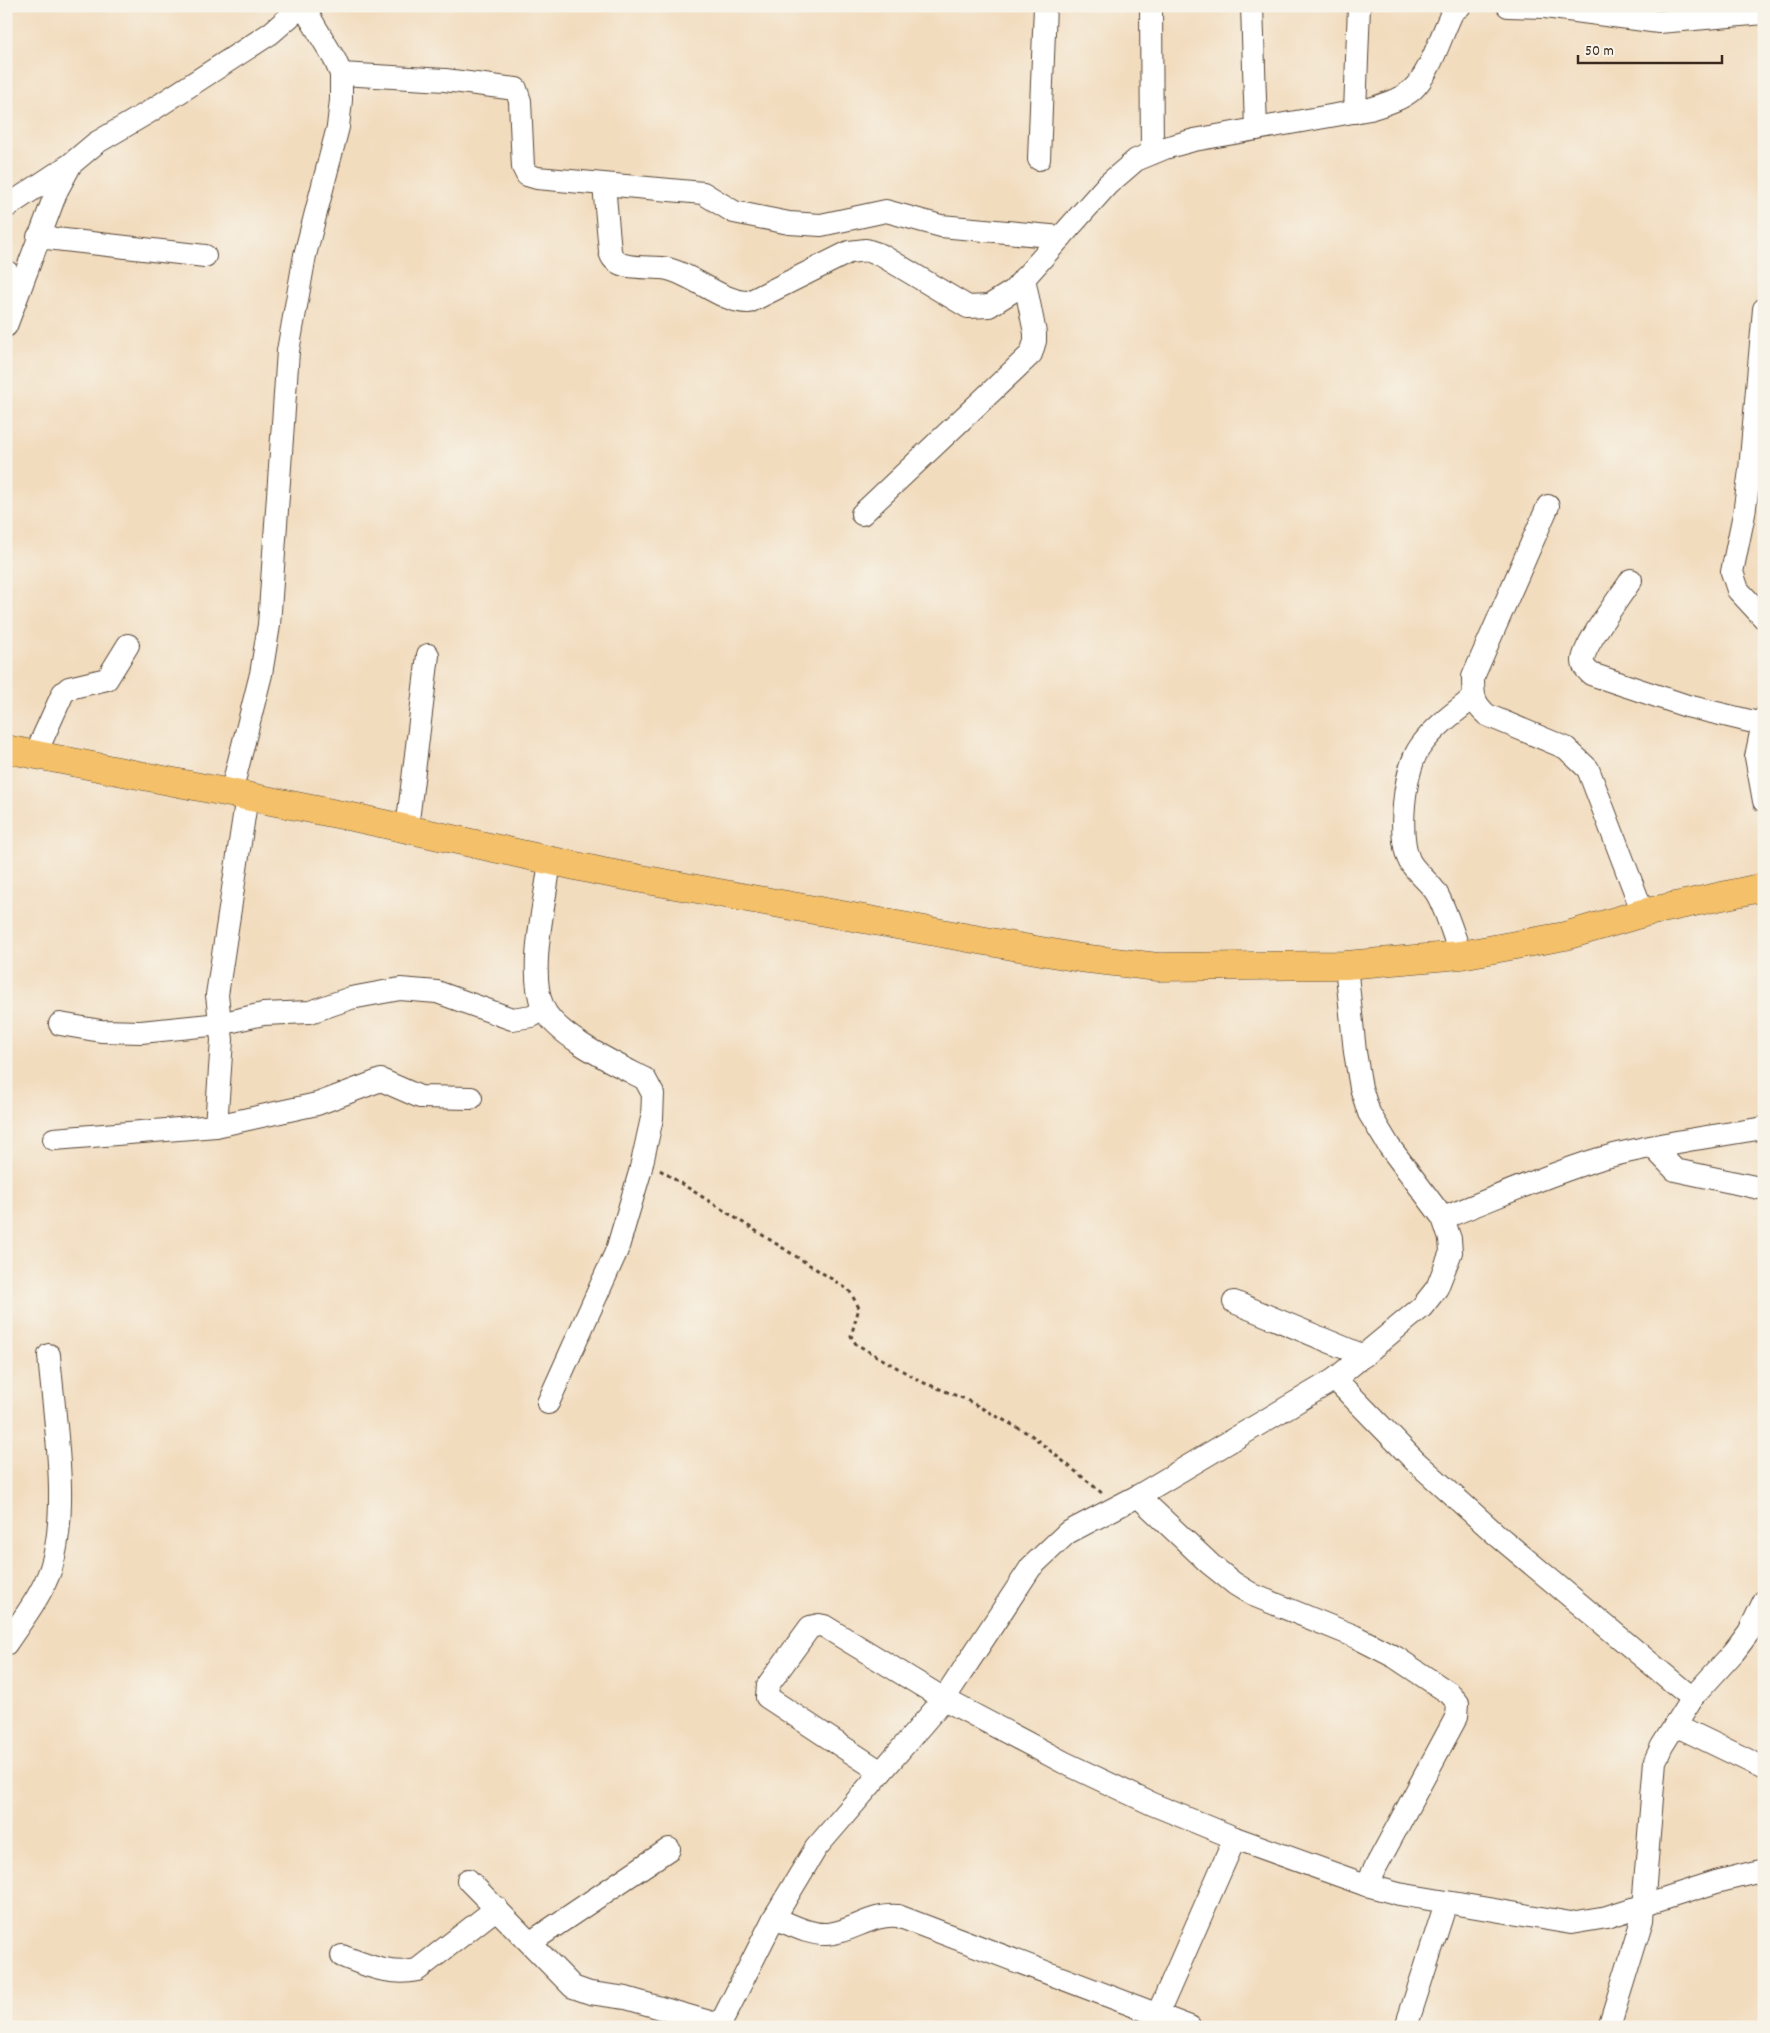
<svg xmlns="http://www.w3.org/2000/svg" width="1770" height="2033" font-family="Dekko,sans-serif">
	<rect width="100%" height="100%" fill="#f7f3e8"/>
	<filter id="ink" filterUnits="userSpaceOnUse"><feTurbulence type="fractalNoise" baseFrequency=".02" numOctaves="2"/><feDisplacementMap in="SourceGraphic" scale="10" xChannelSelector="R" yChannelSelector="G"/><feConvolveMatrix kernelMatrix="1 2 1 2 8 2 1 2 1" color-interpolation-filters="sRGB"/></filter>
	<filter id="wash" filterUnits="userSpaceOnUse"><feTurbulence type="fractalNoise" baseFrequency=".0096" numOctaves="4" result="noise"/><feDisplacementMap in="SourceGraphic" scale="20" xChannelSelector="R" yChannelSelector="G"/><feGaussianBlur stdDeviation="1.12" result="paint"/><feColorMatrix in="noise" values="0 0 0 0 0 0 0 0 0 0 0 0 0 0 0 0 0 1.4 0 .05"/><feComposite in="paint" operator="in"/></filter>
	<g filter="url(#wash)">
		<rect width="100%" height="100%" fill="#f2dcbe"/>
	</g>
	<g filter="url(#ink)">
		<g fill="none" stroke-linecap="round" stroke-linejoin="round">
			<defs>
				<g id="minor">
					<path d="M1151,6L1152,153"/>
					<path d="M1252,6L1256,129"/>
					<path d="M1508,6L1545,7L1659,22L1764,13"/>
					<path d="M341,74L445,80L516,89L520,101L523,167L527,175L537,178L703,193L734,212L789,223L821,225L886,211L941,226L1061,237"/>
					<path d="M1355,112L1359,6"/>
					<path d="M1039,159L1045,6"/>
					<path d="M604,185L610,251C614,273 650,265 668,269C694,275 723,303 749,302L849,252L866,250L881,255L968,307L989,306L1013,291L1107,185L1136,160L1165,148L1194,140L1370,109C1385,104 1400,100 1412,90C1431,73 1441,34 1453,11L1460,6"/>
					<path d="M6,207L68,166"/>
					<path d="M38,237L205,256"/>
					<path d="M6,271L21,285"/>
					<path d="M1764,309L1750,470L1744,514L1732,572L1738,590L1764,618"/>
					<path d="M6,326L57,190L71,164L96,143L149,112L271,33L302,6"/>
					<path d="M1548,506L1473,677C1473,695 1473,703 1487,715L1566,748L1588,769L1643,913"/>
					<path d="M862,514L1031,354L1035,341V333L1024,278"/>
					<path d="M1631,580C1621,596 1583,645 1583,661C1583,667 1587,670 1591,674L1687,706L1762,724"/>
					<path d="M1764,718L1756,757L1764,801"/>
					<path d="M35,755L63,693L69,688L107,679L128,645"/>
					<path d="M231,793L261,674L269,625L288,351L305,255L338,127L341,100V74L335,60L303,6"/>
					<path d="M407,829L428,655"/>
					<path d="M1461,955C1453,935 1447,912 1437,894C1430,882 1417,874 1410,862C1397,837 1404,769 1420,747C1434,727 1454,713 1473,698"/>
					<path d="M60,1024L101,1031L141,1032L220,1024L263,1014L310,1012L351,998L400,989L437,992L512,1019L532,1016L543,1009"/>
					<path d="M216,1126L222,1040L217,995L247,796"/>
					<path d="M54,1139L216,1126L317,1104L381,1080L420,1097L471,1098"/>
					<path d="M1653,1147L1675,1170L1764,1189"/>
					<path d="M1443,1218C1495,1198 1546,1175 1599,1159C1653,1144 1709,1137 1764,1128"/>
					<path d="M1234,1302L1364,1356"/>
					<path d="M1335,1379L1415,1461L1497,1535L1692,1698"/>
					<path d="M548,1403L617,1250L640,1172L652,1118L653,1094L645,1079C618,1065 555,1036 543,1007C527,971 546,900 550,860"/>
					<path d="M1138,1496L1210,1564L1235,1584L1253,1595L1354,1636L1395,1657L1449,1693L1458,1703L1457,1716L1366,1885"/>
					<path d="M6,1644C22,1620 42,1595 51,1568C70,1508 54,1418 49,1355"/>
					<path d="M1675,1725L1764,1768"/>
					<path d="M881,1772L767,1697L768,1685L810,1627L819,1625L824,1626L944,1699L1065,1763L1152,1804L1235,1838L1366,1885L1399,1894L1571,1923L1607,1917L1716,1882L1764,1870"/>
					<path d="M468,1880L573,1987L590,1993L626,1998L720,2025"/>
					<path d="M774,1918C790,1924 809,1935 827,1934C853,1932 871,1913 898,1916L1190,2027"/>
					<path d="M531,1942L669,1849"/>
					<path d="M342,1956C366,1965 390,1976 417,1970L497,1908"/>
					<path d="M719,2027L774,1918L816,1848L944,1699L1031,1567L1067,1533L1138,1496L1335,1379L1422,1307L1437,1288L1451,1252L1450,1239L1443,1218L1389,1146L1369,1113L1361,1088L1355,1052L1346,965"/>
					<path d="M1152,2027L1235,1838"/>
					<path d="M1406,2027L1446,1903"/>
					<path d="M1609,2027L1642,1920L1655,1761L1662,1746L1692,1698L1734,1652L1749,1632L1764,1601"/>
				</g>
				<path id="major" d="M6,749L357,818L603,872L1080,958L1158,967L1346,965L1461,955L1565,936L1643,913L1764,887"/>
			</defs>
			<use href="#minor" stroke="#564536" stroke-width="24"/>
			<use href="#major" stroke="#564536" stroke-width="29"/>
			<path stroke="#564536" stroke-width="3" stroke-dasharray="4 4" stroke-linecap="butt" d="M660,1170L849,1290L859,1308L851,1336L856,1344L922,1382L965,1399L1031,1435L1102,1493"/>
			<use href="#minor" stroke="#fff" stroke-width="22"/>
			<use href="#major" stroke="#f4c16a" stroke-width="28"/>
		</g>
	</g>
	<rect width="1770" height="2033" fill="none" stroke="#f7f3e8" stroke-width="25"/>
	<path d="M1578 55v8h144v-8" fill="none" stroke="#3b2a1e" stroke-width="2.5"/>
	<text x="1585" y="55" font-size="15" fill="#3b2a1e" stroke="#f7f3e8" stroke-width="4" paint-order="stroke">50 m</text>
</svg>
